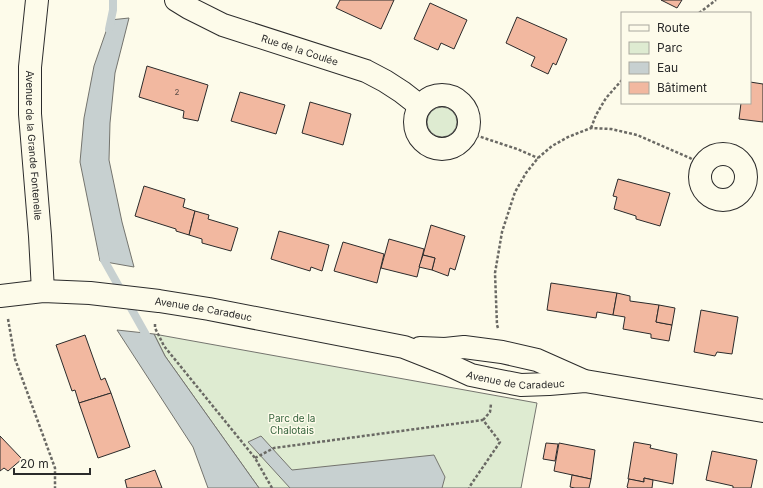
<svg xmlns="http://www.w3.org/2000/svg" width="763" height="488" font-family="Inter,sans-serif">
	<rect width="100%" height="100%" fill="#fdfbea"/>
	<g fill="#deebd1" stroke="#74746e">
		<circle cx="442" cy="122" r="15"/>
		<path d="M154,334L537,403L521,488H259L165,356Z"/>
	</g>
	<g fill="#c7d0d0" stroke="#74746e">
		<path d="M129,18L115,73L110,123L109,160L122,222L134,267L100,261L80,162L84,118L94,66L110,20Z"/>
		<path d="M117,330L154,334L165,356L259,488H208L193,447Z"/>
		<path d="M261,436L292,470L434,455L445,477L442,488H290L248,442Z"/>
	</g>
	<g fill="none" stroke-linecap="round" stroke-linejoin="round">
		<g stroke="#c7d0d0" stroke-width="8">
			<path d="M109,29L113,10V0"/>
			<path d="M103,251L104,260L150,342"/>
		</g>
	</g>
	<g fill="#f2b8a0" stroke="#2b2b2b">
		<path d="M340,0H394L381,29L336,8Z"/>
		<path d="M661,0H682L677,8Z"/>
		<path d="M430,3L467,20L454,49L441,43L438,50L414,39Z"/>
		<path d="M517,17L567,39L556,65L553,63L548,74L531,66L535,57L506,43Z"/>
		<path d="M147,66L208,85L198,121L183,118L184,111L139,97Z"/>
		<path d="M750,82L763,84V122L739,119L741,103H750Z"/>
		<path d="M240,92L285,105L276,134L231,121Z"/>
		<path d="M310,102L351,114L343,145L302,133Z"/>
		<path d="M618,179L670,193L660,226L636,219V216L614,209L617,197L613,196Z"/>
		<path d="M144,186L185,199L183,207L195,211L189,235L176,231V229L135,216Z"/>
		<path d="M195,211L209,215L208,219L238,228L231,251L202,243V239L189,235Z"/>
		<path d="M431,225L465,236L455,270L450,268L448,276L432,270L435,258L423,255Z"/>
		<path d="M279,231L329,245L322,271L311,267L310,271L271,259Z"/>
		<path d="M389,239L424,249L417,277L381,268Z"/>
		<path d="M343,242L384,254L377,283L334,271Z"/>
		<path d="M423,255L435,258L432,270L419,267Z"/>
		<path d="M551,283L617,293L613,315L597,312L596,318L547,310Z"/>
		<path d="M617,293L630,296V301L659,305L656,322L672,325L669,341L651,338V334L623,329L625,317L613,315Z"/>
		<path d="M659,305L675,308L672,325L656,322Z"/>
		<path d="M701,310L738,317L732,354L717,352L715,356L694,352Z"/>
		<path d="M85,335L101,380L105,378L111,393L79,403L75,390L72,391L56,345Z"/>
		<path d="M111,393L130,447L98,458L79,403Z"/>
		<path d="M0,436L22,459L8,471L4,468L0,471Z"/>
		<path d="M634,442L651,445L650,448L677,454L673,484L644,478V482L628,479Z"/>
		<path d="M546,443L558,444L555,461L543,459Z"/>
		<path d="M559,443L595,450L591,479L554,471Z"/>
		<path d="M712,451L757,460L751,488H733V486L706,480Z"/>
		<path d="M155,470L162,488H127L125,480Z"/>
		<path d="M572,475L591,479L589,488H575L570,487Z"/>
		<path d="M644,478L653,480L652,488H628L627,487L629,479L644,482Z"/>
	</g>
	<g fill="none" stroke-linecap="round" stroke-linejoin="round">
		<defs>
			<g id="minor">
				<path id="s1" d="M37,0L30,67V114L40,236L43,291"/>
				<path id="s2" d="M176,0L189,8L223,25L366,71L385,81L402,92L420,106"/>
				<circle cx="442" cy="122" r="27"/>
				<circle cx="723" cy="177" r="23"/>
				<path id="s3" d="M0,296L43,291L90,293L159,301L209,309L404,347L447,364L471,375L495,380L521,385L549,384L585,381L763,411"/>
				<path d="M420,348L445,349L464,347L502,352L537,360L582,380"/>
			</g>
		</defs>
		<use href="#minor" stroke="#2b2b2b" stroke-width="24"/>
		<g stroke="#6a6964" stroke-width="2.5" stroke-dasharray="3 2" stroke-linecap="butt">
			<path d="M699,13L716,0"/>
			<path d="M591,128L596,115L606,98L622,80"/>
			<path d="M467,131L478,136L517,149L538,158"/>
			<path d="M8,319L15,359L55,468V488"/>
			<path d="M155,324V328L164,346L255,458L272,488"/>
			<path d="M498,328L497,325L495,273L502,232L515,192L526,173L538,158L552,146L568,137L591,128L611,129L637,135L690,158L703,166"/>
			<path d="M483,420L490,412L491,404"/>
			<path d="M255,458L274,448L483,420L500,442L470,486L469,488"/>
		</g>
		<use href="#minor" stroke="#fdfbea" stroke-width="22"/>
	</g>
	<g text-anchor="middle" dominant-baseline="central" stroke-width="3" stroke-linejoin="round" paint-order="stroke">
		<g font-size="8" fill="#5d4e48">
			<text x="177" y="92">2</text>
		</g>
		<g font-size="10" fill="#2b2b2b" stroke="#fdfbea">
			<text stroke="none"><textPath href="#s2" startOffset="134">Rue de la Coulée</textPath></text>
			<text stroke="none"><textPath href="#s1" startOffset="146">Avenue de la Grande Fontenelle</textPath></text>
			<text stroke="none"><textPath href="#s3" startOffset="205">Avenue de Caradeuc</textPath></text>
			<text stroke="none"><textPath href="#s3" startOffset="527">Avenue de Caradeuc</textPath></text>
		</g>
		<g font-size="10" fill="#34623c" stroke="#fdfbea">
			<text x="292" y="418">Parc de la<tspan x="292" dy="12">Chalotais</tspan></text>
		</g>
	</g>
	<rect x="621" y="12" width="130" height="92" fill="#fdfbea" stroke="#a9a89e"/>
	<rect x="629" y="25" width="20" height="6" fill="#fdfbea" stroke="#a9a89e"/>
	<text x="657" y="32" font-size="12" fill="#2b2b2b">Route</text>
	<rect x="629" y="42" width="20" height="12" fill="#deebd1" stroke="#a9a89e"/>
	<text x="657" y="52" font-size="12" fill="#2b2b2b">Parc</text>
	<rect x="629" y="62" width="20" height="12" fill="#c7d0d0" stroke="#a9a89e"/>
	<text x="657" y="72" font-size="12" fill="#2b2b2b">Eau</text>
	<rect x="629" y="82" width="20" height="12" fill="#f2b8a0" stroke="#a9a89e"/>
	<text x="657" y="92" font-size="12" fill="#2b2b2b">Bâtiment</text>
	<path d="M14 468v6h76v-6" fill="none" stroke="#2b2b2b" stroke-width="2"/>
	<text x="20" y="468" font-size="12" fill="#2b2b2b" stroke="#fdfbea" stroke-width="3" paint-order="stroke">20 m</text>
</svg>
